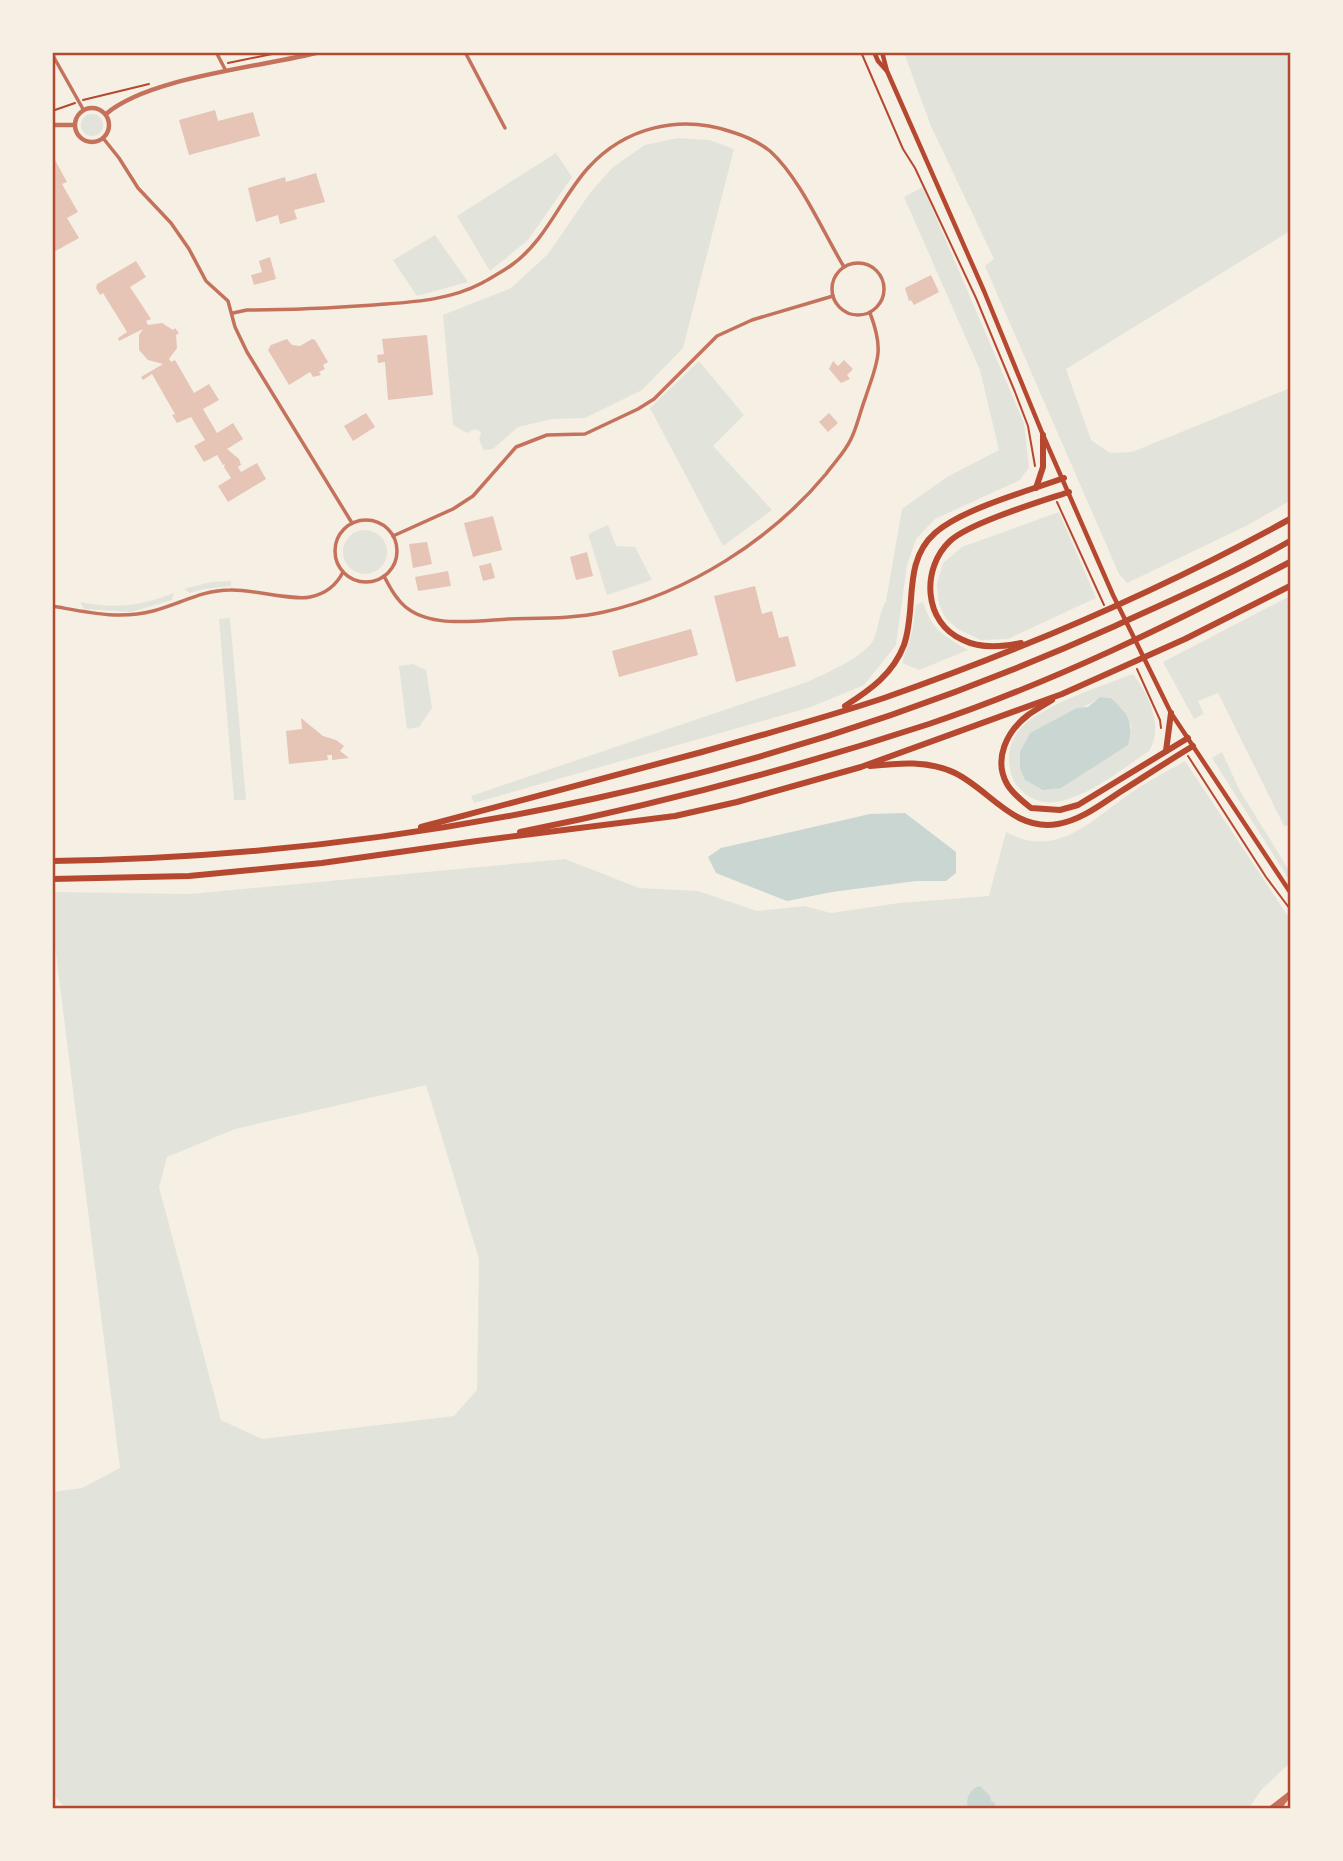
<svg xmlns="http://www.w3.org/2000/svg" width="1343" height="1861" font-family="'Nunito Sans',sans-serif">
	<rect width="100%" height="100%" fill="#f6efe4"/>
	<g fill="#e2e4dc" fill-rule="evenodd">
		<path d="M904,53H1290V231L1066,369L1091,440L1110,453L1132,452L1290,388V501L1246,526L1127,583L1119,574L985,266L994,259L931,126Z"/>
		<circle cx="92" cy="125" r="11"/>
		<path d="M678,138L709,140L734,149L683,348L642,390L585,418L552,419L518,427L493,449L484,450L479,440L481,432L475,429L467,433L453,425L443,315L511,288L548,254L590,193L613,167L645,145Z"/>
		<path d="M556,153L572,177L528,240L490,271L457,216Z"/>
		<path d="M923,187L1024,423L1029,467L1020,480L935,519L916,539L907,565L896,645L864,685L811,707L474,803L471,796L807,682C825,674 866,656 874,639C879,626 879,613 886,601L902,509L947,477L999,450L980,370L904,197Z"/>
		<path d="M435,235L468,282L417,296L393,260Z"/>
		<path d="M699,361L744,415L713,446L772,510L723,546L650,408Z"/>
		<path d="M1059,512L1096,598L1008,639L981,640L958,629L946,619L939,604L937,584L943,563L962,547Z"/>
		<path d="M608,525L616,546L635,547L652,580L607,595L588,534Z"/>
		<circle cx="365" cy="552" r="22"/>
		<path d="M231,581V586L204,589L190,593L184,589L211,582Z"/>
		<path d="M174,593L172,600L131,612L84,609L80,602C114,609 141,606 174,593Z"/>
		<path d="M1290,596V826H1284L1218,693L1198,701L1204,714L1194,719L1163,662Z"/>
		<path d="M923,602C931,629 944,636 968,650L919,670L902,663L912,632L916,605Z"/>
		<path d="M230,618L246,800H234L219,619Z"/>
		<path d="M413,664L426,670L432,708L419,727L407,729L399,666Z"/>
		<path d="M1133,674C1149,695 1164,726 1149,751C1120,770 1064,818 1030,797C1020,791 1014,784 1011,773C1006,757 1010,740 1021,728C1044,704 1102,686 1133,674ZM1100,697L1111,698L1124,711L1132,728L1083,773L1060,788V719C1074,710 1087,707 1100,697Z"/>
		<path d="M1222,752L1240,791L1290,872V881L1212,758Z"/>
		<path d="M1185,761L1290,919V1763L1261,1790L1249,1808H66L52,1794V1492L82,1488L120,1468L53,930V892L190,894L565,859L639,888L698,891L757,911L804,906L831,913L899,903L989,896L1006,832C1056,859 1088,823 1128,795C1146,782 1166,772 1185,761ZM426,1085L479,1259L477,1390L454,1416L262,1439L221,1420L159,1187L167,1157L235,1129Z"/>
	</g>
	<g fill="#c9d6d2">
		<path d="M1100,697L1111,698C1128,714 1134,721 1128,745L1061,788L1043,790L1025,780L1020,768V752L1030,733L1077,708L1088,707Z"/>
		<path d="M905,813L956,852V873L946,881H916L832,892L787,901L716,873L708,857L721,848L870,814Z"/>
		<path d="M980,1786L990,1796L991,1801L995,1803L996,1808H968C965,1799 970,1788 980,1786Z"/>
	</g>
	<g fill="#e6c5b7">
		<path d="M215,110L218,121L253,112L260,136L189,155L179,120Z"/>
		<path d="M55,160L67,182L62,184L78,212L67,218L79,238L52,253V161Z"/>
		<path d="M316,173L325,202L294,210L297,219L280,224L278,215L256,222L248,188L285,177L286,182Z"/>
		<path d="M270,257L276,279L254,285L251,275L262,272L259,261Z"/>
		<path d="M136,261L146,277L130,287L151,319L146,321L148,325L162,323L173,330L175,328L179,333L176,335L177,348L169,359L171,362L175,360L194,393L209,384L219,400L203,409L217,433L233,423L243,439L227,449L239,459L241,465L238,467L241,472L257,463L266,479L228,502L218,486L231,478L224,467L225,464L223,465L217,455L204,462L194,446L205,440L191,417L177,423L172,415L175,414L152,374L143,380L141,377L163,364L148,360L139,350V335L143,329L119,341L118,338L127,332L103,293L100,295L96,288L97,284Z"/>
		<path d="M931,275L939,292L914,305L911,300L909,301L905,288Z"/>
		<path d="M427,335L433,395L388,400L385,362L378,363L377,355L384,354L382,339Z"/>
		<path d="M287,339L292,345L300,346L312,339L315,340L328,362L323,365L325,369L319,372L321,375L313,377L310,372L289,385L268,350L271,345Z"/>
		<path d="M844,360L853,369L847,375L850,379L841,383L829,369L833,361L838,366Z"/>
		<path d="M366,413L375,427L353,441L344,426Z"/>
		<path d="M829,413L838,423L828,432L819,422Z"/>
		<path d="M493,516L502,550L473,557L464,523Z"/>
		<path d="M427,542L432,564L413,568L409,544Z"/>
		<path d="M587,552L593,576L576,580L570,557Z"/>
		<path d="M491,563L495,578L483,581L479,566Z"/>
		<path d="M448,571L451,586L418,591L415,577Z"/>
		<path d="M755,586L762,614L772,611L779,638L788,636L796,666L736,682L714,596Z"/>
		<path d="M691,629L698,655L619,677L612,651Z"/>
		<path d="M301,718L323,736L336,740L344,746L340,751L349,758L332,760V755H327L328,760L289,764L286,731L302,729Z"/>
	</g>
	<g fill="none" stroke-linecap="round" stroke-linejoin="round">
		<g stroke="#b5482f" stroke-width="2">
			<path d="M861,52L903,149L915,168L976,298L1015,392L1028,426L1035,466"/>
			<path d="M228,63L282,52"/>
			<path d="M83,100L149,84"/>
			<path d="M52,111L75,103"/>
			<path d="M1057,502L1104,605"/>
			<path d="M1137,669L1160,720L1161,728"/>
			<path d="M1188,756L1266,877L1290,909"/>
		</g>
		<g stroke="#c5725c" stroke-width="3.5">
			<path d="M216,52L226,71"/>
			<path d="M465,52L505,128"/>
			<path d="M52,54L83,109"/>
			<path d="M103,138L119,158L138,188L171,223L189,249L206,281L228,301L235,327L247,352L352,523"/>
			<circle cx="858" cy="289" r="26"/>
			<path d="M233,313L247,310C289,310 331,308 374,305C410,302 448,301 482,283C492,277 504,271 513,264C546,240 561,198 588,168C625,127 680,114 732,132C745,136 760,143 770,151C800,178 823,232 844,267"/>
			<circle cx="366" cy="551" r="31"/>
			<path d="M393,536L453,509L473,496L516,447L547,435L585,434L638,409L654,399L717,336L752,320L833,296"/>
			<path d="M384,576C388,584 392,592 398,599C421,630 474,621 508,619C540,618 573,619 604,612C688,593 771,540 826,474C834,463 845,452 851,439C857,427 860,412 865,399C877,362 885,352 870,313"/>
			<path d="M52,606C87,612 119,620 153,611C180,604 202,590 230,590C251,589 292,601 310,597C325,594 336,586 343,572"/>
		</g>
		<g stroke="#c5725c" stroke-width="4.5">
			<circle cx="92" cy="125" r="17"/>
			<path d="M106,114C149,77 262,67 320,52"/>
			<path d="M52,125H74"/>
			<path d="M1271,1808L1289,1794"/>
			<path d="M1279,1808L1286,1799"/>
		</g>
		<g stroke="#b5482f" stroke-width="4.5">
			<path d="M874,52L878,61L886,70"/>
			<path d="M882,52L887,71L984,291L1043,435L1113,595L1171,713L1290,892"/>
		</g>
		<g stroke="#b5482f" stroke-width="6">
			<path d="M1036,488L1043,467V435"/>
			<path d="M1021,643C1002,647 981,649 963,640C923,623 921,568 950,541C969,523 1042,501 1069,492"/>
			<path d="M1052,700C1044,705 1035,710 1028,715C1007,731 993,759 1007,784C1012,793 1022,801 1031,808L1060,810L1078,805L1188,738"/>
			<path d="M845,706C870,690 893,674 904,645C917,608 902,562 935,533C962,509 1028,491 1064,478"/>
			<path d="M1166,751L1171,713"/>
			<path d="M870,766C899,763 928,760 955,773C990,790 1014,832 1058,824C1081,820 1100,805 1120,792C1144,777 1168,761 1193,746"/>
			<path d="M421,827C514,802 608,777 702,752C763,735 824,718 884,698C1024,649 1161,590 1290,519"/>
			<path d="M520,832C658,804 795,768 929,724C1054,682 1174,623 1290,562"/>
			<path d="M52,861C418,857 782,776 1115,626C1174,599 1234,573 1290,541"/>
			<path d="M52,879L189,876L322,863L477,841L675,816L737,802L861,767L1062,694L1185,639L1290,586"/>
		</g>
	</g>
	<rect width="1343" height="1861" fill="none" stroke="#f6efe4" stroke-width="108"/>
	<rect x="54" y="54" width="1235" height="1753" fill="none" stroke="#b5482f" stroke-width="2.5"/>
</svg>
